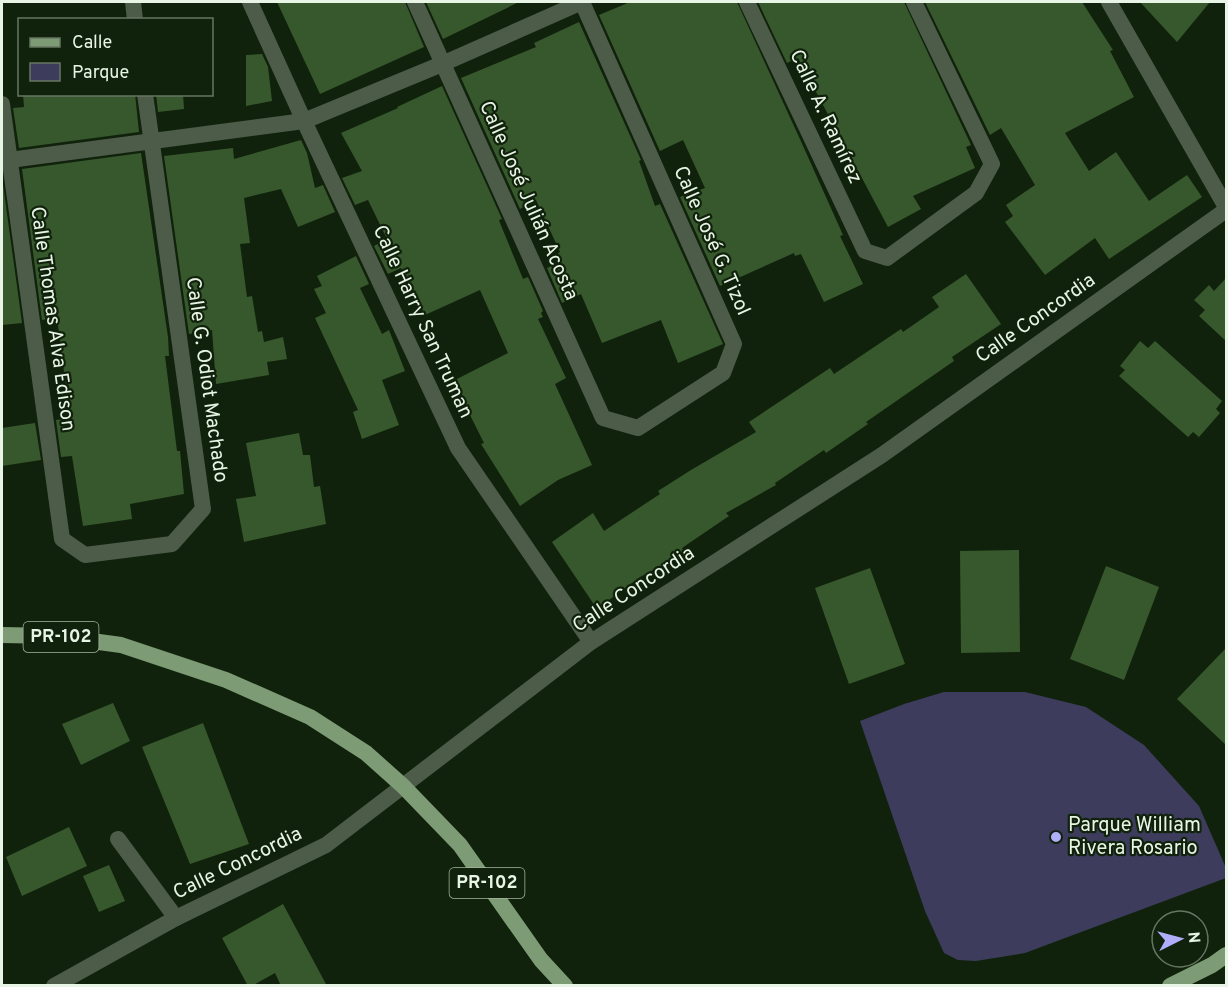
<svg xmlns="http://www.w3.org/2000/svg" width="1228" height="987" font-family="Overpass,sans-serif">
	<rect width="100%" height="100%" fill="#10220b"/>
	<path fill="#3d3c5c" d="M944,692H1025L1086,707L1144,745L1199,806L1226,868V878L1025,953L976,961L958,960L944,953L925,911L860,721L904,704Z"/>
	<g fill="#37582d">
		<path d="M277,2H405L424,47L320,94Z"/>
		<path d="M426,2H519L443,39Z"/>
		<path d="M630,2H737L799,137L843,235L840,236L863,284L824,302L801,254L795,256L794,253L720,286L680,197L705,188L683,140L660,151L599,15Z"/>
		<path d="M758,2H904L971,145L966,147L975,168L913,196L921,209L888,227L798,58L787,63Z"/>
		<path d="M925,2H1082L1113,50L1110,51L1134,97L1065,133L1089,171L1116,152L1149,201L1187,175L1202,197L1109,259L1095,238L1045,275L1005,222L1013,216L1006,205L1035,185L1001,128L990,135Z"/>
		<path d="M1140,2H1210L1177,42Z"/>
		<path d="M579,22L641,160L639,161L655,206L660,204L723,344L678,363L661,320L602,343L581,294L562,303L547,268L562,261L558,253L560,252L536,200L520,209L461,78L536,47L534,43Z"/>
		<path d="M262,54L268,67L272,101L246,106V55Z"/>
		<path d="M442,86L502,219L499,220L500,223L523,279L528,277L543,311L541,313L543,317L538,319L566,378L555,384L592,465L558,480L520,506L481,444L484,443L453,381L508,353L480,290L425,315L401,268L388,274L374,246L387,239L368,200L355,205L342,178L362,171L341,133L398,108L397,107Z"/>
		<path d="M23,94H135L139,132L19,148L13,108L24,107Z"/>
		<path d="M156,94H183L184,109L158,112Z"/>
		<path d="M301,140L307,153L315,188L323,185L335,212L298,227L281,189L244,198L250,243L240,244L247,297L252,296L258,332L262,331L264,342L283,337L287,359L267,362L269,375L216,384L212,330L189,334L164,156L233,148L234,159Z"/>
		<path d="M141,153L168,337L169,356H165L177,451H180L184,494L130,504L132,519L83,526L72,456L61,457L56,420L70,418L57,318L42,320L22,169Z"/>
		<path d="M2,177L22,323L2,325Z"/>
		<path d="M356,256L369,284L360,288L382,334L389,330L405,371L382,380L399,425L362,439L353,412L358,410L315,318L326,313L314,289L322,286L317,276Z"/>
		<path d="M966,274L1001,324L952,357L954,361L866,422L868,424L826,453L824,450L775,483L776,485L726,513L729,516L682,548L685,553L640,577L597,609L552,542L593,513L604,531L660,494L658,491L691,470L756,432L749,422L830,368L834,374L901,329L903,332L939,307L932,297Z"/>
		<path d="M1227,277V342L1199,316L1205,310L1194,300L1209,285L1214,291Z"/>
		<path d="M1140,341L1148,348L1155,341L1222,401L1216,409L1220,413L1199,437L1193,432L1188,437L1119,376L1125,370L1120,366Z"/>
		<path d="M35,423L41,460L2,466V428Z"/>
		<path d="M299,433L303,455H310L314,487L320,486L326,524L244,542L236,499L256,496L246,443Z"/>
		<path d="M1019,550L1020,652L961,653L960,551Z"/>
		<path d="M1106,566L1159,587L1124,680L1070,659Z"/>
		<path d="M870,568L905,664L849,684L815,588Z"/>
		<path d="M1227,647V746L1177,699Z"/>
		<path d="M113,703L130,741L81,765L62,724Z"/>
		<path d="M203,723L249,844L190,864L142,747Z"/>
		<path d="M69,827L87,866L22,896L6,857Z"/>
		<path d="M109,865L125,901L99,912L83,876Z"/>
		<path d="M283,904L327,986H281L275,973L252,986H248L222,938Z"/>
	</g>
	<g fill="none" stroke-linecap="round" stroke-linejoin="round">
		<g stroke="#4d5c49" stroke-width="16">
			<path d="M133,2L135,20"/>
			<path d="M250,2L304,121L458,448L591,642"/>
			<path d="M415,2L603,418L638,428L723,373L734,344L582,2"/>
			<path d="M747,2L865,251L887,258L976,193L992,164L914,2"/>
			<path d="M1109,2L1226,207"/>
			<path d="M2,104L62,539L85,555L172,544L203,509L145,94"/>
			<path d="M2,161L304,121L442,64L582,2"/>
			<path d="M118,839L176,918"/>
		</g>
		<path stroke="#4d5c49" stroke-width="16" d="M54,986L176,918L326,845L591,642L882,455L1226,210"/>
		<g stroke="#7d9b75" stroke-width="16">
			<path d="M2,635L55,636L121,645L226,680L310,717L366,753L403,786L460,845L541,960L565,986"/>
			<path d="M1170,986L1212,965L1226,955"/>
		</g>
	</g>
	<circle fill="#b0aefa" stroke="#10220b" stroke-width="2" cx="1056" cy="837" r="6"/>
	<g text-anchor="middle" dominant-baseline="central" stroke-width="4.5" stroke-linejoin="round" paint-order="stroke">
		<g fill="#10220b" stroke="#a7b5a4" stroke-width="1.5">
			<rect x="23.5" y="622" width="75" height="30" rx="4.5"/>
			<rect x="449.5" y="868" width="75" height="30" rx="4.5"/>
		</g>
		<g font-size="18" font-weight="bold" fill="#e8f4e5">
			<text x="61" y="637">PR-102</text>
			<text x="487" y="883">PR-102</text>
		</g>
		<g font-size="20" fill="#e8f4e5" stroke="#10220b">
			<text transform="translate(825 117) rotate(65)">Calle A. Ramírez</text>
			<text transform="translate(528 201) rotate(66)">Calle José Julián Acosta</text>
			<text transform="translate(711 241) rotate(66)">Calle José G. Tizol</text>
			<text transform="translate(52 319) rotate(82)">Calle Thomas Alva Edison</text>
			<text transform="translate(1036 319) rotate(-35)">Calle Concordia</text>
			<text transform="translate(422 322) rotate(65)">Calle Harry San Truman</text>
			<text transform="translate(206 380) rotate(82)">Calle G. Odiot Machado</text>
			<text transform="translate(634 590) rotate(-33)">Calle Concordia</text>
			<text transform="translate(238 864) rotate(-26)">Calle Concordia</text>
		</g>
		<g font-size="20" fill="#e8f4e5" stroke="#10220b" text-anchor="start">
			<text x="1068" y="826">Parque William<tspan x="1068" dy="23">Rivera Rosario</tspan></text>
		</g>
	</g>
	<rect width="1228" height="987" fill="none" stroke="#e8f4e5" stroke-width="6"/>
	<rect x="18" y="18" width="195" height="78" fill="#10220b" stroke="#667662" stroke-width="1.5"/>
	<rect x="30" y="38" width="30" height="9" fill="#7d9b75" stroke="#667662" stroke-width="1.5"/>
	<text x="72" y="48" font-size="18" fill="#e8f4e5">Calle</text>
	<rect x="30" y="63" width="30" height="18" fill="#3d3c5c" stroke="#667662" stroke-width="1.5"/>
	<text x="72" y="78" font-size="18" fill="#e8f4e5">Parque</text>
	<g transform="translate(1180 939) rotate(84)"><circle r="28" fill="#10220b" stroke="#667662" stroke-width="1.5"/>
	<path d="M0-4.5L10 22L0 15L-10 22Z" fill="#b0aefa"/>
	<text y="-9" font-size="16" font-weight="bold" text-anchor="middle" fill="#e8f4e5">N</text>
	</g>
</svg>
